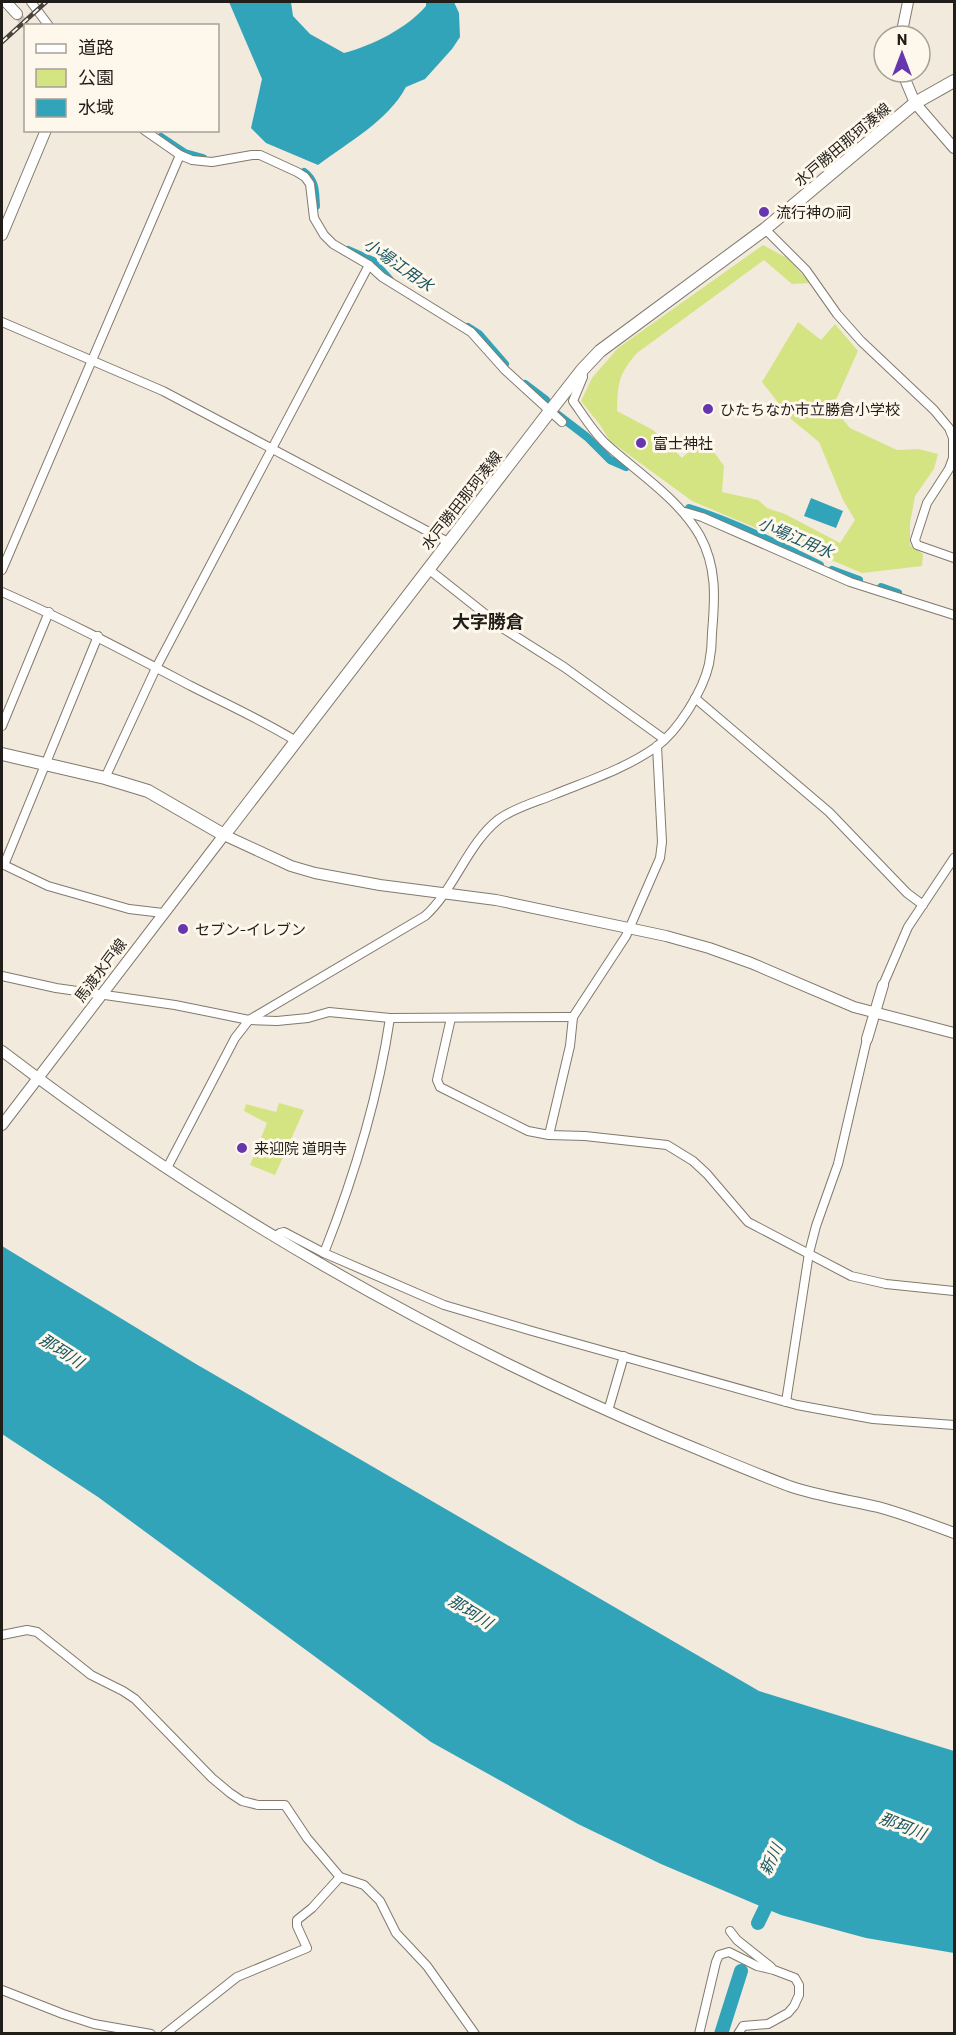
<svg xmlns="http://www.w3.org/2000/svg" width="956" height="2035" font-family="Barlow,'Noto Sans JP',sans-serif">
	<rect width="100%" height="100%" fill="#f2eadc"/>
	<g fill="#d5e483">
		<path d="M763,245L787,258L810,283L792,284L764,260L637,353C618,375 618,383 617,411L653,430L682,458L703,437L724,466L722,492L758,500L767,508L785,514L840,543L855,520L843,500L819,442L791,419L762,382L798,322L821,340L835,324L858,351L836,400L841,417L850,428L897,450L919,449L938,454L934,469L915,496L910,523V545L923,554L922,566L862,573L692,501L610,441L600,425L581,401L592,378L618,348Z"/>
		<path d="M279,1103L304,1110L275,1175L250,1165L267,1123L244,1111L246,1104L276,1112Z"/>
	</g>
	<g fill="#32a4ba">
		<path d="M229,2H291L293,16L310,34L344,53C373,45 406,29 426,6V2H454L459,13L460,37L452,49L425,79L406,87C388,121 348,142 318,165L266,143L251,128L262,79Z"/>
		<path d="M811,498L843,511L836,528L804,516Z"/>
		<path d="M2,1246L196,1364L759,1691L954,1751V1953L866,1938L781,1915L661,1864L578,1824L431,1742L98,1497L2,1434Z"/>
	</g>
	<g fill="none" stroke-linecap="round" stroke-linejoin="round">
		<g stroke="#32a4ba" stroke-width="8">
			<path d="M161,137L185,153L203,158"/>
			<path d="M304,172C316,181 315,191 316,206"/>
			<path d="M348,250L373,261L390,280"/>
			<path d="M468,327L479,334L505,364"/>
			<path d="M525,384L546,400"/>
			<path d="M557,414L587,437L610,460L626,467"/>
			<path d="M689,508C734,522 777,544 820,565"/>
			<path d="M832,570L859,580"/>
			<path d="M881,587L898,593"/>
		</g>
		<g stroke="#32a4ba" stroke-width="14">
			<path d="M758,1923L772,1894"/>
			<path d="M721,2034L741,1971"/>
		</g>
		<path stroke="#c8c1b5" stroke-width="8" stroke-dasharray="8 4" stroke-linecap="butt" d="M17,14L26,26"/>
		<defs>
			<g id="minor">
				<path d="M31,2L49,26"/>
				<path d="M144,130L180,155L192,160L212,162L252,155H260L297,172L305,177L310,184L314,218L324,235L333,244L369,265L382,277L471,332L505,370L562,422"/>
				<path d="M765,229L806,270L837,314L861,341L934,410L949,428L953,438V458L949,469L927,503L915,540L917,545L954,558"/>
				<path d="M2,322L163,391L448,542"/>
				<path d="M685,512L702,517L850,582L954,615"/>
				<path d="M427,568L504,629L564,667L664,739"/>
				<path d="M2,570L180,155"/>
				<path d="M2,592C66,620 128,653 191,686C226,704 262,720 296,741"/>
				<path d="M695,698L829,812L907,893L923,905"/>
				<path d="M2,726L49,612"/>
				<path d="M105,778L156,668L369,265"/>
				<path d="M2,864L48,886L129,909L163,913"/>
				<path d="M4,865L98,636"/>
				<path d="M2,976L56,988L175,1005L249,1020L277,1021L308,1018L329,1012L390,1018L573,1017"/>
				<path d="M883,985L908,927L954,858"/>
				<path d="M451,1018L437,1080L440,1087L528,1131L549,1135L585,1136L667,1145L693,1161L707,1174L748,1222L851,1276L886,1284L954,1291"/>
				<path d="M549,1135L570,1046L573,1017L626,936L660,858L662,842L657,746"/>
				<path d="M167,1168L235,1038L249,1020L425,916C455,889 467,844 499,819C514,808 536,802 553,795C587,781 625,769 656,747C678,731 703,691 709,664C711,654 712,643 712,633C715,598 717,567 700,536C679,499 637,472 606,444C593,432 583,415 573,401L583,377L582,370"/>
				<path d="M274,1237L280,1233L284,1232L324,1253L444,1305L532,1331L797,1405L873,1419L954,1425"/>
				<path d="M324,1253C354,1177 378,1099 390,1018"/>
				<path d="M786,1402L809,1253L816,1226L838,1164L867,1039"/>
				<path d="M608,1411L624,1356"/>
				<path d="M2,1635L27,1630L37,1632L91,1675L123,1691L135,1699L212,1778L230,1793L242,1801L258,1805H285L307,1838L340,1877L364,1885L380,1901L396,1933L427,1966L475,2034"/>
				<path d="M730,1931L737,1940L771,1967"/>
				<path d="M2,1990L63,2014L94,2024L151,2034"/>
				<path d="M165,2034L237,1977L307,1948L297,1926V1920L312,1908L340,1877"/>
				<path d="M699,2034L716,1962L719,1955L729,1952L757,1966L774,1970L795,1978L799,1985V1995L794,2006L788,2013L768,2024L743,2026L738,2034"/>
			</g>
			<g id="tertiary">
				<path d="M6,2L17,14"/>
				<path d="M901,36L908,2"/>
				<path d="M902,72L915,103L954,148"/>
				<path d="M2,235L46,130"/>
				<path d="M224,835L291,866L315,873L380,885L496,900L666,936L709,948L751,963L854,1007L954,1033"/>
				<path d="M867,1039L883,985"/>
				<path d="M2,1051C205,1206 428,1335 663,1435C705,1452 746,1470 789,1486C818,1496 848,1500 878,1507C904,1514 930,1524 954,1533"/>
			</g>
			<path id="secondary" d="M2,1125L224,835"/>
			<path id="primary" d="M2,754L105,778L148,791L224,835L550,411L582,370L600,351L765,229L915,103L954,81"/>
		</defs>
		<use href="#minor" stroke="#817a6d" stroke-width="10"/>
		<use href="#tertiary" stroke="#817a6d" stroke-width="12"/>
		<use href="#secondary" stroke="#817a6d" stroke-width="12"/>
		<use href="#primary" stroke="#817a6d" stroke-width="14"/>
		<use href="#minor" stroke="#fff" stroke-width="8"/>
		<use href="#tertiary" stroke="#fff" stroke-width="10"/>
		<use href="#secondary" stroke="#fff" stroke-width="10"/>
		<use href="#primary" stroke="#fff" stroke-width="12"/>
		<defs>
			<path id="rail" d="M2,42L46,2"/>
		</defs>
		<use href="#rail" stroke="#48443d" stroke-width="4.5"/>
		<use href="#rail" stroke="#fef7ec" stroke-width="2" stroke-dasharray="7" stroke-linecap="butt"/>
	</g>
	<g fill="#6636ae" stroke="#fef7ec" stroke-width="2">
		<circle cx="764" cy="212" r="6"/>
		<circle cx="708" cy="409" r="6"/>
		<circle cx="641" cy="443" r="6"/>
		<circle cx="183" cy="929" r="6"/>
		<circle cx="242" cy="1148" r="6"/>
	</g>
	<g text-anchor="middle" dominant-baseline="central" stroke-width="6" stroke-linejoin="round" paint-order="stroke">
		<g font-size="15" fill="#211e19" stroke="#fef7ec">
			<text transform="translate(842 144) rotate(-40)">水戸勝田那珂湊線</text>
			<text transform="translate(461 500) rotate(-52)">水戸勝田那珂湊線</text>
			<text transform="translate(100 970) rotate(-53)">馬渡水戸線</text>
		</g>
		<g font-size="15" fill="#211e19" stroke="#fef7ec" text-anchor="start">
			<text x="776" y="212">流行神の祠</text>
			<text x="720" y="409">ひたちなか市立勝倉小学校</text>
			<text x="653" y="443">富士神社</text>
			<text x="195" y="929">セブン-イレブン</text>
			<text x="254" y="1148">来迎院 道明寺</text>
		</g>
		<g font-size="16" font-style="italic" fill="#195763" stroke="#fef7ec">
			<text transform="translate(399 264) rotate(35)">小場江用水</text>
			<text transform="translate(796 537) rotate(23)">小場江用水</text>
			<text transform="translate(62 1350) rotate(33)">那珂川</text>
			<text transform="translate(471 1611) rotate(32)">那珂川</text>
			<text transform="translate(903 1825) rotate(21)">那珂川</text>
			<text transform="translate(770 1859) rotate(-65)">新川</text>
		</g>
		<g font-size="18" font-weight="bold" fill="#211e19" stroke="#fef7ec">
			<text x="488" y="621">大字勝倉</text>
		</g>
	</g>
	<rect width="956" height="2035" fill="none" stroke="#211e19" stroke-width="6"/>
	<rect x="24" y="24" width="195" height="108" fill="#fef7ec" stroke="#a6a098" stroke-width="1.5"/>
	<rect x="36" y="44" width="30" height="9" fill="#ffffff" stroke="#a6a098" stroke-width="1.5"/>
	<text x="78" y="54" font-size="18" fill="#211e19">道路</text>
	<rect x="36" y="69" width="30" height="18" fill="#d5e483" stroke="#a6a098" stroke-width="1.5"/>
	<text x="78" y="84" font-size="18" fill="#211e19">公園</text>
	<rect x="36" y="99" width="30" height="18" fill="#32a4ba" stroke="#a6a098" stroke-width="1.5"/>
	<text x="78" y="114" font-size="18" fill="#211e19">水域</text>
	<g transform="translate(902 54)"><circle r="28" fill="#fef7ec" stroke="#a6a098" stroke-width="1.5"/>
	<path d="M0-4.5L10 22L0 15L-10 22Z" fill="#6636ae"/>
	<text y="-9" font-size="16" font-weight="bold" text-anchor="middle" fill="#211e19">N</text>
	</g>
</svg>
